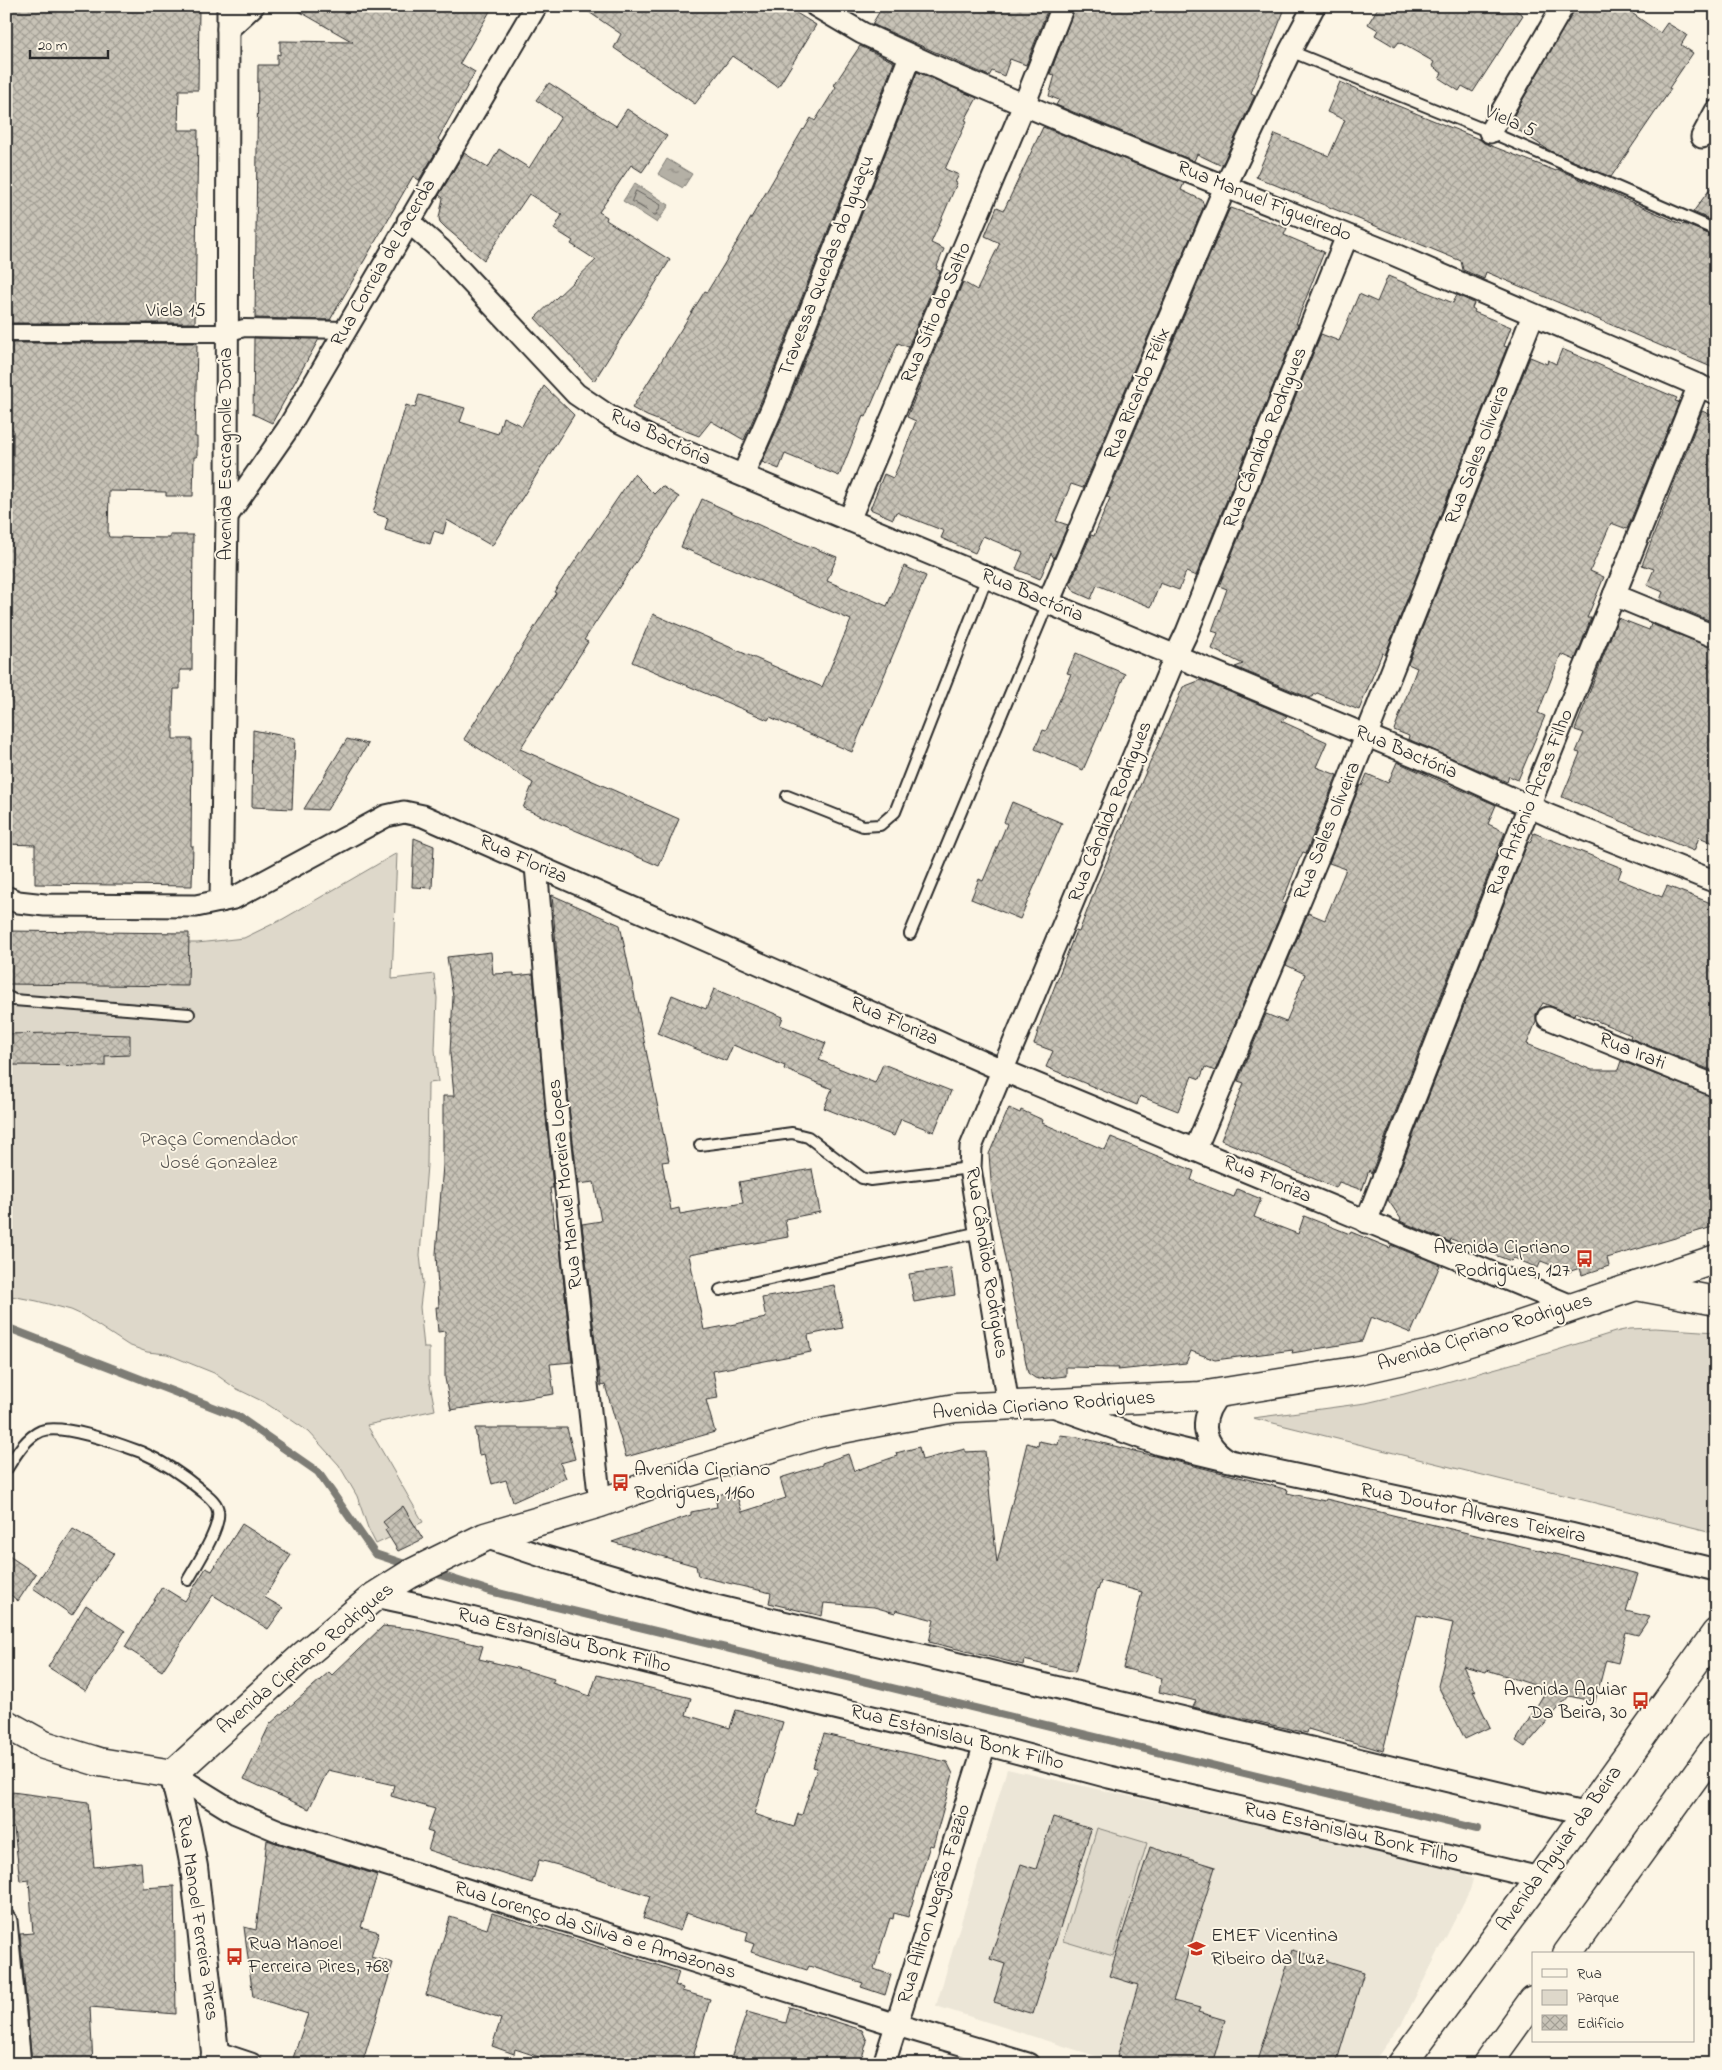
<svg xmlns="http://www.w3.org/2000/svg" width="1722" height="2070" font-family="'Indie Flower',sans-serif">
	<defs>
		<pattern id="water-ripples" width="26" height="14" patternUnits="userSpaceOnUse" patternTransform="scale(1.25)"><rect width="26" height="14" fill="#b4b0a5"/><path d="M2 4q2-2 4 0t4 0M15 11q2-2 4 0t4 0" fill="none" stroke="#938f87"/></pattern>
		<pattern id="building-cross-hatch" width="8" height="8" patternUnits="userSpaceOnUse" patternTransform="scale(1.25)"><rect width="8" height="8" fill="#c8c3b7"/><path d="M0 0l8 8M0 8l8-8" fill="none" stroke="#a39f95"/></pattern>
	</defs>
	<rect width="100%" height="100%" fill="#fcf5e5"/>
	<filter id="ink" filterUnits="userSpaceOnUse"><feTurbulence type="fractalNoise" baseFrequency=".02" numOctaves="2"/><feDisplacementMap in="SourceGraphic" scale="10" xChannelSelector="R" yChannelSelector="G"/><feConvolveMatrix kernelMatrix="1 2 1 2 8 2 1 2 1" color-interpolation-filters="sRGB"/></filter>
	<g filter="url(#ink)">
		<path fill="#ece6d7" d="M1007,1769L1459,1870L1473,1879L1470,1890L1402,2023L1372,2064H1121L936,2006Z"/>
		<g fill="#ded8ca" stroke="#84827a">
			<path d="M397,853L392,979L434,974L437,998L435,1049L438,1082L428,1083L427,1165L420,1255L423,1282L420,1307L424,1348H429V1379L435,1410L367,1425L423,1522L376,1544L368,1528L357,1496L339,1465L309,1432L287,1417L264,1402L235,1388L214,1373L167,1354L147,1352L128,1345L82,1315L71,1310L37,1301L6,1295V940L17,942L197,943L244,938L283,919Z"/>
			<path d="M1655,1328L1716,1332V1533L1253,1418L1366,1403L1404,1394L1529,1359L1615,1332L1629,1329Z"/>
			<path d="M1097,1828L1147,1843L1113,1956L1063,1941Z"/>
		</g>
		<g fill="url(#water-ripples)" stroke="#7d7b74">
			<path d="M667,159L692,174L683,188L658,174Z"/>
			<path d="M635,183L669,205L657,223L623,201Z"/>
		</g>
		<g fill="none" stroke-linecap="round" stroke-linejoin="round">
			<path stroke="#62605c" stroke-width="1" d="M636,191L661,205L656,215H654L632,201Z"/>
			<g stroke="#7d7b74" stroke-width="8">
				<path d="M6,1327L239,1417L318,1472L375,1554L411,1566"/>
				<path d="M431,1572L490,1591L1477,1829"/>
			</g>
		</g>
		<g fill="url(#building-cross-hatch)" stroke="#2b2b2b">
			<path d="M6,6H199L198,90H179L178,130H198L195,323H6Z"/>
			<path d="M290,6H493L460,63L475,72L438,139L442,142L419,180L413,176L330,320L255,318L258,65H277V54L280,55V41L353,42Z"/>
			<path d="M580,6H785L816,25L778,87L732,56L695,104L614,48L621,34Z"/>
			<path d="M883,6H1049L1026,65L1010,59L1004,76L992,71L989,76L872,24Z"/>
			<path d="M1075,6H1286L1251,93L1255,95L1223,163L1220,165L1197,154L1194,161L1056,105L1059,100L1049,96L1055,75L1050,74Z"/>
			<path d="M1379,6H1509L1523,15L1473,92L1462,86L1459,91L1439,78L1442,73L1432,66L1434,62L1399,42L1395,47L1375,35L1378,30L1368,24Z"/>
			<path d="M1576,6H1622L1660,33L1667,23L1687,35L1681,45L1693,53L1669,88L1671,89L1611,177L1550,151L1509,124Z"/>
			<path d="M860,46L894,62L762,399L744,440L711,421L699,436L647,416L632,408L705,291L707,292L723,266L803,129L804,130L811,118L815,121L836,87L834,85Z"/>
			<path d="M917,72L977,98L965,120L967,121L945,169L959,175L955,182L957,183L931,243L944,249L936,269L940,271L908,347L898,343L866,417L863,416L839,476L785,454L779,469L762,462L786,409Z"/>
			<path d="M1340,82L1481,140L1484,143L1556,171L1557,169L1683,225L1684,224L1716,237V369L1486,272L1484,279L1463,270L1461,261L1256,177L1275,134L1329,156L1345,120L1327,112Z"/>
			<path d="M549,83L616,126L627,109L667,136L642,172L631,165L599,212L607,217L606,220L670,260L594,381L535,318L596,260L571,244L573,241L554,229L562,215L529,194L484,260L446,228L440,222L439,218L443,198L439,195L464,153L488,168L499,149L529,168L561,117L536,100Z"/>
			<path d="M1043,127L1184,183L1181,190L1202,200L1204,206L1083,488L1071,484L1056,521L1068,525L1054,558L1051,553L1040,579L1016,569L1023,553L1002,544L983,536L975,553L941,538L944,531L896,512L893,519L870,509L884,474L893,478L901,460L916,421L907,417L963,282L977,290L1000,243L985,236L997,207L1004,210Z"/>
			<path d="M1716,181V222L1693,212Z"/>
			<path d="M1231,208L1287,228L1284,235L1324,252L1296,324H1298L1196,576L1186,572L1179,590L1160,583L1151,607L1097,585L1091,599L1075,592L1070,584L1091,535L1094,536L1110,498L1107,497L1229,210Z"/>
			<path d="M1388,276L1453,303L1457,295L1474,303L1472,308L1475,310L1474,312L1511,327L1504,346L1507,347L1385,655L1382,653L1359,710L1317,693L1310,698L1235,667L1243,664L1212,649L1218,633L1212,631L1227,589L1219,586L1321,334L1339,341L1359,294L1377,302Z"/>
			<path d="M254,338L319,339L272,423L253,414Z"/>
			<path d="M6,343H197L195,437H197V457H194L193,496H166V492L109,491L108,534L109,537L170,538V535H193L192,670H180V689H174L173,710V739H192L191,846H193L192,886L35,884V845L6,844V476H13V429H6Z"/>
			<path d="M1562,349L1677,398L1675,401L1679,402L1627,529L1611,523L1590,571L1604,577L1587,618H1591L1575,660L1561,654L1538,713L1545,716L1518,780L1509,776L1507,782L1408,739L1409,736L1394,730L1417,668L1408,664L1530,357L1547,364L1548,360L1556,364Z"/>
			<path d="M544,386L574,415L492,546L447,520L443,534L434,531L430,544L385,530L388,518L373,513L406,405L415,408L419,395L465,408L460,422L498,434L503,417L522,426Z"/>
			<path d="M1702,411L1716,417V623L1660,600L1663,592L1647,585L1654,569L1642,565Z"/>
			<path d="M634,474L654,494L662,486L679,497L584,640L588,642L520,749L679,819L659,866L523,808L533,783L464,739L556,593L554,592Z"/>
			<path d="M702,499L783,536L837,557L827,581L887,606L904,566L926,576L852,752L770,717L768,720L632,662L653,614L822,687L851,620L681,547Z"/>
			<path d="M1618,618L1649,630L1651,624L1716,649V844L1699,837L1694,851L1562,797L1580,753L1576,752L1584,733L1575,730Z"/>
			<path d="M1076,653L1125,674L1083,770L1035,749L1043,730L1046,731L1071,674L1067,673Z"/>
			<path d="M1201,680L1287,716L1281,721L1327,742L1316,767L1337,775L1306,853L1303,852L1298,862L1282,903L1285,904L1215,1071L1205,1067L1200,1079L1192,1076L1178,1111L1140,1096L1137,1105L1046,1067L1053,1051L1034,1044L1041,1022L1076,931L1079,932L1098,882L1183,687Z"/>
			<path d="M253,730L295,738L292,809L252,807Z"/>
			<path d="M347,739L368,744L327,810L304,809Z"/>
			<path d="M1397,762L1496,805L1488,824L1505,832L1371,1174L1369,1170L1362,1190L1339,1182L1336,1188L1221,1140L1244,1083L1238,1081L1266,1014L1286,1022L1294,1003L1305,974L1286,965L1308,913L1325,920L1346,869L1329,863L1360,785L1362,786L1367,774L1388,783Z"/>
			<path d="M1012,802L1062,823L1020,919L971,899L979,879L983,881L1007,824L1004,822Z"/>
			<path d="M1534,833L1622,868L1618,879L1662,897L1667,886L1716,905V1072L1630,1038L1631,1035L1575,1012L1574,1015L1543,1003L1536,1014V1022L1527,1044L1592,1070H1618L1621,1061L1716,1098V1226L1607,1258L1609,1266L1582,1275L1580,1268L1568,1272L1541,1261L1538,1268L1514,1258L1511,1261L1451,1239L1450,1242L1400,1221L1401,1219L1388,1200L1528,842L1530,843Z"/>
			<path d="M414,838L434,846L432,888L412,887Z"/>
			<path d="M552,895L620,925L669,1161L662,1162L671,1210L679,1208L680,1214L743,1203L739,1182L812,1169L820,1212L785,1219L788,1237L689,1255L704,1330L766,1318L762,1298L834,1285L843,1328L808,1335L811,1352L713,1371L718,1398L706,1400L715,1432L626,1457L605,1385L601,1386L597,1360L582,1224L601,1221L594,1182L578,1184L569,1107Z"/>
			<path d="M6,931L189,933L188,986L6,984Z"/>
			<path d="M491,952L493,974L514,973V976L533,974L553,1188H550L555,1228H558L572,1362L550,1364L554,1394L451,1410L445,1378V1331L438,1332L436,1307H439L436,1254L443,1165V1096H454L450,1053L453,997L447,957Z"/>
			<path d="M714,989L783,1017L780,1025L826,1043L819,1060L875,1083L883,1064L951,1091L934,1132L901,1119L894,1136L824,1108L832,1089L784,1069L785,1066L733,1045L726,1061L657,1033L672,995L706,1009Z"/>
			<path d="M53,1033L130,1035V1055L105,1056V1066L6,1065V1034Z"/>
			<path d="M1009,1108L1020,1113L1021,1110L1043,1120L1042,1123L1105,1150L1111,1137L1194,1171L1191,1180L1234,1197L1237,1189L1261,1199L1254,1217L1298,1234L1304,1216L1350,1234L1351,1232L1390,1248L1391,1245L1440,1265L1411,1333L1371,1317L1362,1341L1346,1344L1292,1353L1293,1350L1215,1360L1191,1351L1186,1363L1118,1370L1119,1368L1066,1367V1376L1039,1379L1035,1378L1028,1373L992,1194L989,1154Z"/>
			<path d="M951,1268L955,1295L914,1302L909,1274Z"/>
			<path d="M475,1428H567L575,1459L560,1463L566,1478L513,1502L506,1480L492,1484L484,1454L479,1455Z"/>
			<path d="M1060,1435L1078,1437L1259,1482L1288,1490L1287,1493L1325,1501L1326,1499L1638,1574L1626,1611L1650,1617L1638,1635L1626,1632L1618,1663L1606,1660L1595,1702L1569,1696L1525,1747L1516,1741L1547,1689L1487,1670L1486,1672L1463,1666L1476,1692L1473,1691L1490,1727L1465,1739L1438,1686L1453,1623L1417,1615L1383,1751L1308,1729L1307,1733L1193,1707L1196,1701L1159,1692L1162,1678L1123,1668L1142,1592L1101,1581L1098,1590L1097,1589L1075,1672L1024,1660L1023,1665L929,1642L934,1620L896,1610L895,1613L874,1607L824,1603L822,1616L769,1603L771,1593L698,1576L696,1566L612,1542L691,1515V1512L717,1507L715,1496L735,1490L742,1512L786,1498L780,1478L822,1465V1463L848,1454L854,1471L897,1456L896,1453L919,1447L922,1460L965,1449V1452L985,1451L997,1563L1027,1443L1038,1446L1039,1441L1058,1445Z"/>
			<path d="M403,1506L423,1539L398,1551L385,1530L388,1528L383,1522Z"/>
			<path d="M242,1524L291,1555L264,1597L283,1608L268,1629L213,1595L162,1671L125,1647L162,1587L185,1601L206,1568L212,1571Z"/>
			<path d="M73,1529L114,1553L72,1615L33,1588Z"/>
			<path d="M6,1554L36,1574L18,1601L6,1591Z"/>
			<path d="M86,1605L125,1631L86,1691L48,1667Z"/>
			<path d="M383,1626L413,1629L483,1646L479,1659L517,1668L554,1679L552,1683L590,1696L597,1675L691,1698L686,1715L730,1728L736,1710L783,1722L754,1814L794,1827L798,1814L802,1815L817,1768L813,1767L824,1734L947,1762L953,1774L933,1846L930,1845L908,1917L894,1913L893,1919L890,1918L874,1969L891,1975L885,1995L861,1987L863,1983L809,1966L807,1970L751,1952L754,1944L746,1941L748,1932L686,1913L680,1931L643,1918L650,1896L558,1865L539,1860L532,1883L428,1850L433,1833L427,1831L435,1809L391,1796L394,1785L328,1770L309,1809L244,1779L270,1724L329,1672L332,1675Z"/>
			<path d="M12,1792L88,1802L94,1867L141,1862L143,1888L174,1886L176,2014L90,2007L93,2064H32L20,1934L33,1933L29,1880L20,1881L14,1828L9,1829Z"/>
			<path d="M1053,1817L1091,1829L1033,2014L994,2002L1005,1964L990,1959L1021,1864L1036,1869Z"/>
			<path d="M267,1840L377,1875L361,1927L379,1932L371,1957L393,1963L362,2064H312L293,2058L308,2014L253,1997L244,1927L256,1930Z"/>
			<path d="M1150,1847L1215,1867L1173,2001L1200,2008L1198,2012L1225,2020L1212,2064H1141L1117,2057L1138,1985L1109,1976Z"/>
			<path d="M492,1913L679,1972L675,1985L683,1988L682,1991L710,1999L691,2064H560L515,2049L514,2054L492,2046L501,2019L426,1995L450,1917L487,1929Z"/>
			<path d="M1292,1950L1364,1972L1336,2064H1256Z"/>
			<path d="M790,2007L862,2030L867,2041L860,2064H729L747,2012L786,2023Z"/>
		</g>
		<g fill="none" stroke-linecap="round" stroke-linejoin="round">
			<defs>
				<g id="service">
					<path d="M1290,51L1490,132L1716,230"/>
					<path d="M787,796L863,826L880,825L895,812L987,577"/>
					<path d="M910,934L1048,603"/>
					<path d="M6,996L14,1000L189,1014"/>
					<path d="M700,1145L792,1133L808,1137L862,1178L870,1180L970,1168"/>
					<path d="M720,1290L980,1232"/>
					<path d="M6,1470C15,1456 25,1438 41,1431C63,1423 119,1444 141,1452C162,1461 184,1476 202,1491C208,1496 217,1502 218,1511C221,1528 197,1564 188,1580"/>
					<path d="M1704,1766L1716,1781"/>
				</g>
				<path id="pedestrian" d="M6,333H226L244,328L346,330"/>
				<g id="minor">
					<path d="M816,6L862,33L945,71L1069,124L1386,251L1716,393"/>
					<path d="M228,29L253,6"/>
					<path d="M1490,132L1563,6"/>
					<path d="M1702,137L1716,111"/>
					<path d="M408,221L441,250L576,394L610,417L650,437L1447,769L1550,816L1716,882"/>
					<path d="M743,475L774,404L910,56"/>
					<path d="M227,516L287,430L536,6"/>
					<path d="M849,520L1024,105L1063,6"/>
					<path d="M1614,595L1716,637"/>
					<path d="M1048,603L1226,185L1290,51L1314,6"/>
					<path d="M536,866L557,1108L600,1503"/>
					<path d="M6,897L18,902L45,905L196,906L234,898L386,816L404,812L423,816L1002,1070L1574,1307"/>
					<path d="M221,901L227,516L228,6"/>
					<path d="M1548,1018L1716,1086"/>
					<path d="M1195,1150L1321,850L1533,315"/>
					<path d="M1366,1222L1529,806L1699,385"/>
					<path d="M1222,1392C1199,1415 1199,1442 1228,1460"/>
					<path d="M1008,1405L970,1168L971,1147L990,1100L1175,657L1187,632L1347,236"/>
					<path d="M1053,1406L1159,1444L1230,1461L1570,1534L1716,1570"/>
					<path d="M485,1537L542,1556L703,1603L1587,1814"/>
					<path d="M375,1596L427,1607L710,1678L985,1744L1109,1777L1540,1878"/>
					<path d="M173,1774L236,1813L279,1831L897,2025L1028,2064"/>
					<path d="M6,1921L20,2064"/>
					<path d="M215,2052L251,2064"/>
					<path d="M884,2064L985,1744"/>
				</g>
				<path id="tertiary" d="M173,1774L187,1830L194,1867L215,2052L214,2064"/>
				<g id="secondary">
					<path d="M1636,1286L1716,1301"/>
					<path d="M6,1724L44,1745L99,1762L173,1774L302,1657L375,1596L410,1574L485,1537L600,1503L673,1477L821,1433L889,1420L955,1408L1200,1396L1355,1371L1430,1354L1482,1338L1716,1259"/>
					<path d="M1567,1954L1716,1747"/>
					<path d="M1402,2064L1540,1878L1716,1633"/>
					<path d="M1487,2064L1533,2000"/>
				</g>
			</defs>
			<use href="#service" stroke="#2b2b2b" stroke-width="14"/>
			<use href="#pedestrian" stroke="#2b2b2b" stroke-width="20"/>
			<use href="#minor" stroke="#2b2b2b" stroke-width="25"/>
			<use href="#tertiary" stroke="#2b2b2b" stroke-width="30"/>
			<use href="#secondary" stroke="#2b2b2b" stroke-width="31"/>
			<use href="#service" stroke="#fcf5e5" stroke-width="10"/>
			<use href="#pedestrian" stroke="#fcf5e5" stroke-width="16"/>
			<use href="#minor" stroke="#fcf5e5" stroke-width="21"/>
			<use href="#tertiary" stroke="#fcf5e5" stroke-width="26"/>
			<use href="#secondary" stroke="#fcf5e5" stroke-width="28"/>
		</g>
	</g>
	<defs>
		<symbol id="bus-bare" viewBox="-9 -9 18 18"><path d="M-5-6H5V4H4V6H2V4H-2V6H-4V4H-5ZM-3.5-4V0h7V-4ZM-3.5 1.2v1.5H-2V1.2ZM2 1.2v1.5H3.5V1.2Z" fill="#c8321e" stroke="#fcf5e5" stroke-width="2.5" paint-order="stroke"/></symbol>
		<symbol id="school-bare" viewBox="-9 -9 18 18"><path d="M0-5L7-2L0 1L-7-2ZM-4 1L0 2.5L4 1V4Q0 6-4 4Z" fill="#c8321e" stroke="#fcf5e5" stroke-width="2.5" paint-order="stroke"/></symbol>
	</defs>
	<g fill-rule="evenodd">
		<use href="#bus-bare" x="1572" y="1246" width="25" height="25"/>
		<use href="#bus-bare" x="608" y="1470" width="25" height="25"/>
		<use href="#bus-bare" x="1628" y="1688" width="25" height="25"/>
		<use href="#school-bare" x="1184" y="1936" width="25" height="25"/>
		<use href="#bus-bare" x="222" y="1944" width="25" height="25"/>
	</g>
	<g text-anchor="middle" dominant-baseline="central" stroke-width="4" stroke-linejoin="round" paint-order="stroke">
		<g font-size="20" fill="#2b2b2b" stroke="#fcf5e5">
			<text transform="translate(1510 122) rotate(23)">Viela 5</text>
			<text transform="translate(1264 202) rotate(22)">Rua Manuel Figueiredo</text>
			<text transform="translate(384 263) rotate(-60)">Rua Correia de Lacerda</text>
			<text transform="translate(827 266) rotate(-69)">Travessa Quedas do Iguaçu</text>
			<text x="176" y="311">Viela 15</text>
			<text transform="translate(937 313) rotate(-67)">Rua Sítio do Salto</text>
			<text transform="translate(1138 394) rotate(-67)">Rua Ricardo Félix</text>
			<text transform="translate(660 438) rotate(25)">Rua Bactória</text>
			<text transform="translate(1266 438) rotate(-68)">Rua Cândido Rodrigues</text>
			<text transform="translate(226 454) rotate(-90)">Avenida Escragnolle Doria</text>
			<text transform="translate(1478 455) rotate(-69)">Rua Sales Oliveira</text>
			<text transform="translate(1032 596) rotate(23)">Rua Bactória</text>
			<text transform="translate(1406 753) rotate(23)">Rua Bactória</text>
			<text transform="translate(1531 803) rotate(-68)">Rua Antônio Acras Filho</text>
			<text transform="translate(1111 812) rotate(-68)">Rua Cândido Rodrigues</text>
			<text transform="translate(1328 831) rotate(-68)">Rua Sales Oliveira</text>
			<text transform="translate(523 860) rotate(24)">Rua Floriza</text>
			<text transform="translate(894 1022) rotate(24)">Rua Floriza</text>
			<text transform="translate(1632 1052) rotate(22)">Rua Irati</text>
			<text transform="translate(1267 1180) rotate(23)">Rua Floriza</text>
			<text transform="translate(566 1184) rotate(-96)">Rua Manuel Moreira Lopes</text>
			<text transform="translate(986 1263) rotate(81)">Rua Cândido Rodrigues</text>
			<text transform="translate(1485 1333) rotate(-17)">Avenida Cipriano Rodrigues</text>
			<text transform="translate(1044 1406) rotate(-4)">Avenida Cipriano Rodrigues</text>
			<text transform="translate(1473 1514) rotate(12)">Rua Doutor Àlvares Teixeira</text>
			<text transform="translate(564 1641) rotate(14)">Rua Estanislau Bonk Filho</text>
			<text transform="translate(306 1659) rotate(-40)">Avenida Cipriano Rodrigues</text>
			<text transform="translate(957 1738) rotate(14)">Rua Estanislau Bonk Filho</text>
			<text transform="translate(1351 1834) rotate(13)">Rua Estanislau Bonk Filho</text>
			<text transform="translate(1560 1849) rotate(-54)">Avenida Aguiar da Beira</text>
			<text transform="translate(935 1904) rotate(-73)">Rua Ailton Negrão Fazzio</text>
			<text transform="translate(197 1918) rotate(82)">Rua Manoel Ferreira Pires</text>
			<text transform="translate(595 1931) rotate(17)">Rua Lorenço da Silva a e Amazonas</text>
		</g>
		<g font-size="20" fill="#585653" stroke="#fcf5e5">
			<text x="219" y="1140">Praça Comendador<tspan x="219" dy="23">José Gonzalez</tspan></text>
		</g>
		<g font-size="20" fill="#2b2b2b" stroke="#fcf5e5" text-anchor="start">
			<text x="1570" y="1248" text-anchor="end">Avenida Cipriano<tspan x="1570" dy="23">Rodrigues, 127</tspan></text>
			<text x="634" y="1470">Avenida Cipriano<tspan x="634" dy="23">Rodrigues, 1160</tspan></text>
			<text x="1627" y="1690" text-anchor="end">Avenida Aguiar<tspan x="1627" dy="23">Da Beira, 30</tspan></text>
			<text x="1211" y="1936">EMEF Vicentina<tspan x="1211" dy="23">Ribeiro da Luz</tspan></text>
			<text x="248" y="1944">Rua Manoel<tspan x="248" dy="23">Ferreira Pires, 768</tspan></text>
		</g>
	</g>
	<rect width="1722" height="2070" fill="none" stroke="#fcf5e5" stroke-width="25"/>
	<rect x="12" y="12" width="1697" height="2045" fill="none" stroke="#2b2b2b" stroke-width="2" filter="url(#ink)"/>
	<rect x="1532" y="1952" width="162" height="90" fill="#fcf5e5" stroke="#a8a49b"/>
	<rect x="1542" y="1969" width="25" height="8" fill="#fcf5e5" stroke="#a8a49b"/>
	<text x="1577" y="1978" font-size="15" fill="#2b2b2b">Rua</text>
	<rect x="1542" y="1990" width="25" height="15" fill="#ded8ca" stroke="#a8a49b"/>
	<text x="1577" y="2002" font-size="15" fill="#2b2b2b">Parque</text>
	<rect x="1542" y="2015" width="25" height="15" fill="url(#building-cross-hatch)" stroke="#a8a49b"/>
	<text x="1577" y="2028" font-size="15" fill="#2b2b2b">Edifício</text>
	<path d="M30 50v8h78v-8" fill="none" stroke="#2b2b2b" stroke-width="2.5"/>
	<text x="38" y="50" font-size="15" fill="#2b2b2b" stroke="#fcf5e5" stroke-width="4" paint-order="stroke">20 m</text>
</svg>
